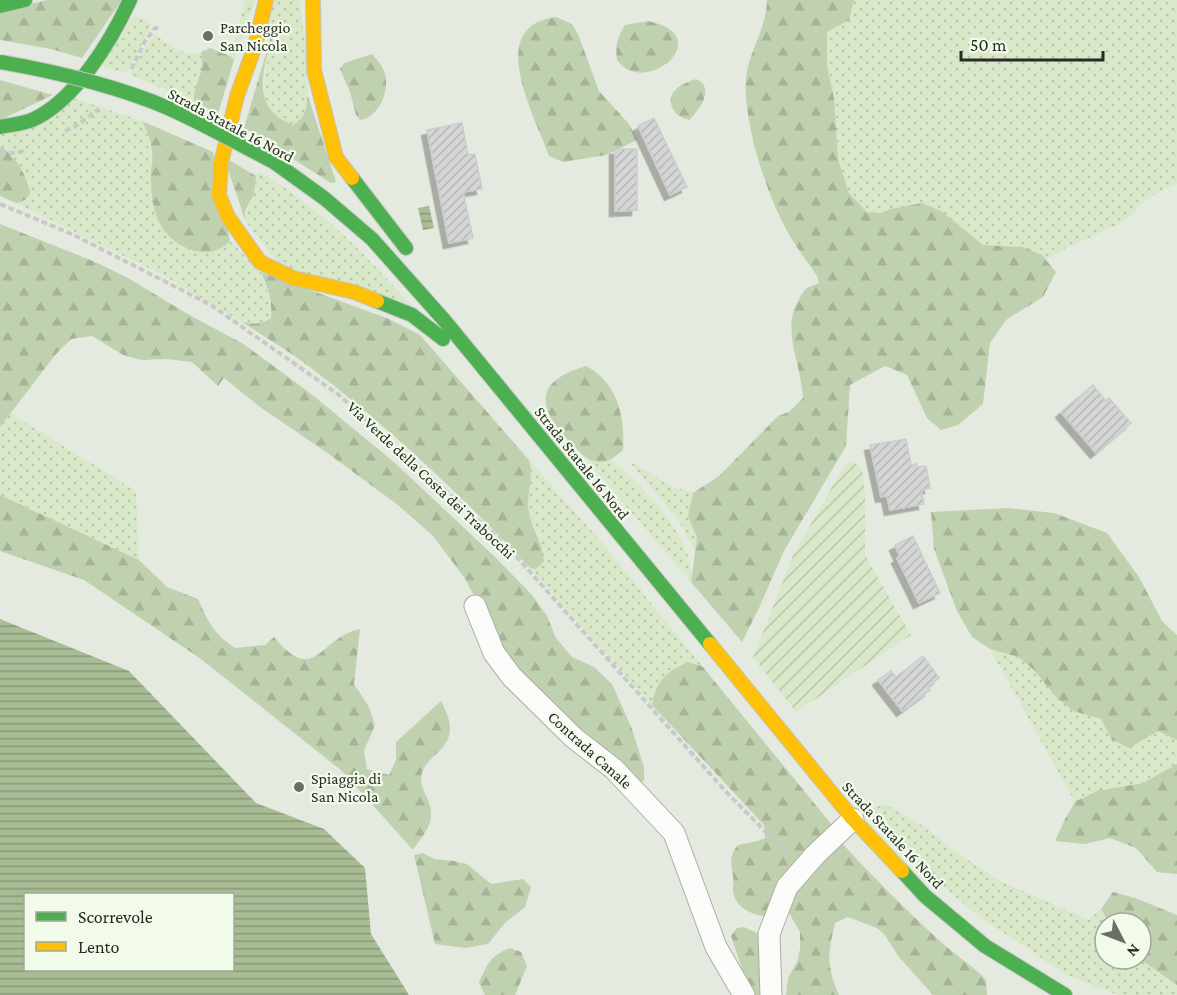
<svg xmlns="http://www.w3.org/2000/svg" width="1177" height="995" font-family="'Crimson Pro',serif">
	<defs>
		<pattern id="grass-dots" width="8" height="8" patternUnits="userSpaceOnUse" patternTransform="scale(1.5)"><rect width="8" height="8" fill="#d8e8c8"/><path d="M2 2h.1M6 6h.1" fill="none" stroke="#b9c7ac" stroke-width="1.8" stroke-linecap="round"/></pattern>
		<pattern id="forest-firs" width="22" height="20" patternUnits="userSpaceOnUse" patternTransform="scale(1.5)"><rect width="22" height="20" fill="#c0d1b0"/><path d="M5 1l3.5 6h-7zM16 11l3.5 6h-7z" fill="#a5b497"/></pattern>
		<pattern id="garden-furrows" width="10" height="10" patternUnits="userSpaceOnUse" patternTransform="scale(1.5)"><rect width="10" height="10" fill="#d8e8c8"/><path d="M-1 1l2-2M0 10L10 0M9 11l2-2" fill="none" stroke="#b9c7ac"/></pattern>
		<pattern id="water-rules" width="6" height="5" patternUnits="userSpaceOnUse" patternTransform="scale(1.5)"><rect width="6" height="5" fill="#a8bc95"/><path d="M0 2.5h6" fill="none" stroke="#899979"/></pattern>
		<pattern id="building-hatch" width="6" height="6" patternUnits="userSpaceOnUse" patternTransform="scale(1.5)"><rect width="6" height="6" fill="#d3d6d5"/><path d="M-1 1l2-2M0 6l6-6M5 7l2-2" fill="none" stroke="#b5b8b7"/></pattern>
		<filter id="shadow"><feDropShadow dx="-5.5" dy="5.5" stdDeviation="0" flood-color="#0004"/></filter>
	</defs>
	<rect width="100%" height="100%" fill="#e5eae0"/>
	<g fill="url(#grass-dots)">
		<path d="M245,0H255L234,60L230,56Z"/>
		<path d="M270,0H300C302,25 314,96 304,116C302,120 297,122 293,125C254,109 265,86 268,53C269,35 269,18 270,0Z"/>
		<path d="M854,0H1177V184L1160,191L1139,206L1130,217L1119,224L1066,248L1046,260L1042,255L1023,247L983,245L965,232L891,209L880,213L867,212L849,193L838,159L834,98L827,66V32L849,20Z"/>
		<path d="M134,16L151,23L149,31L126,73L100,66Z"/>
		<path d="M155,34C167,44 185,58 201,52C206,75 193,81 194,101L130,75L138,58Z"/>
		<path d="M70,97L142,121C151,141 153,151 151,173L230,241L261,272L269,297L272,309L271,319C261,325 253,324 242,322L163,275L16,203L25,200L29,184L10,152L0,146V135Z"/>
		<path d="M259,172C324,209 368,258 418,313L279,265L245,220C246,209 252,201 254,191C256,183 253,178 259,172Z"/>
		<path d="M10,413L136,491L139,560L0,495V427Z"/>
		<path d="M578,450C589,460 596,464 611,460C641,483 697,541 691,582Z"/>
		<path d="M529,460L608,550L702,666L688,662L655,690L652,705L530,568L536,569L543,549L529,512L530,466Z"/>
		<path d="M628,460L671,486L693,493L688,516L697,538L695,550L679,521Z"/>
		<path d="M990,649L1018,657L1034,670L1055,696L1073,711L1101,719L1111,739L1158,731L1177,740V764L1143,783L1097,791L1075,802Z"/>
		<path d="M885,804L923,826L963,857L1002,882L1089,920L1101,909L1109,923H1105V959H1140L1177,985V995H1118L1067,975L981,918L945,888L870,809Z"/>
	</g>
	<g fill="url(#forest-firs)">
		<path d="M47,0H122L82,58L51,49L0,40V11Z"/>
		<path d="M767,0H854L849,20L827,32V66L834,98L838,159L849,193L867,212L880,213L891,209L922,203L941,211L983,245L1023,247L1042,255L1056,272L1043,297L1006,320L990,343L983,404L958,425L941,430L927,418L907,375L885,366L850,385L846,446L784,551L759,608L742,642L691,582L697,538L688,516L693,493L719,476L778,416L789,412L803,398C802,367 781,330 798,301C800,297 802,292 806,289C809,286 815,285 819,283L817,276C804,257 789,238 780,217C763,181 743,119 746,79C748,52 767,28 767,0Z"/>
		<path d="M556,17L572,24L578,34L599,91L629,124L637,140L606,155L588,158L563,162L549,156C536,118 483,26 556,17Z"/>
		<path d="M648,21C720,36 644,99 617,60C615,45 617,38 625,25Z"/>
		<path d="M272,33C274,42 270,48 267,56C259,87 260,112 293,125C307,116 305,111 308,96L336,182L331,183L244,128Z"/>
		<path d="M210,48L230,56L234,60L218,114L194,101C193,81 206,75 201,52Z"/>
		<path d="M372,54C377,60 383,66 385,74C390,92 378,118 360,120L356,115L350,92L340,69L344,63Z"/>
		<path d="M696,79C716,87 699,111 689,120C682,118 677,116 673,109C664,92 683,83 696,79Z"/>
		<path d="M0,80L53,95L0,120Z"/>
		<path d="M142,121L213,152L230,241C220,251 206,255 192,250C157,238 151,208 151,175C151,167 153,159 152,152C151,140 147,131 142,121Z"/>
		<path d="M0,146C15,155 28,177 30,194L25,200L16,203L0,196Z"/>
		<path d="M224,157L256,176L254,194L245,211V220Z"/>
		<path d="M0,224L93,261L128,278L191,316L242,343L310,393L394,462L495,557L533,596L547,616L556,638L572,657L594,667L612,684L632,729L644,767V781L633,782L519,680L464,577L432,535L398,505L326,452L260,407L224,378L218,386L192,362L166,359L141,360L123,355L92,336L71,339L56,354L0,427Z"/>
		<path d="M261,272L389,319L420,335L529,460C534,479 526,495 529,512C532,529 543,543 544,561L536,569L530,568C462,496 389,427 311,368C289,351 265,337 242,322C253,324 261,325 271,318C273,302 267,286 261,272Z"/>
		<path d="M586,366C618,382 625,418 623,450C616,456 608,463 599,462C586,461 578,450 569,441C536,406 535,381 586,366Z"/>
		<path d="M0,495L139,560L167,587L198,599C209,623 213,633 235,648L265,645L274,637C316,687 318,638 360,629L354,684L369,707L375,725L364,751L367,769L389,775L396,760V742L441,701C445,709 450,719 450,728C450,753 423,756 421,778C421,785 425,794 428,800C437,822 425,832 413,850L342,771L201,659L84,580L0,551Z"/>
		<path d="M1008,508L1054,513L1107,533L1139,577L1162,621L1177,635V740L1158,731L1129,748L1111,739L1101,719L1073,711L1055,696L1034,670L1018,657L990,649L972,637L957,611L934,549L931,512Z"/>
		<path d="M688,662L702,666L832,825L768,917C754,915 738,910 734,895C732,889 734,882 733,876C731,862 729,856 738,845L758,841L765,838L764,825L652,705C656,681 666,672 688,662Z"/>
		<path d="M1177,764V874L1157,872L1136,848L1110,838L1085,844L1055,841L1066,817L1075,802L1097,791L1143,783Z"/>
		<path d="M840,841C872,876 905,909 940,941C955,955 972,965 986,980L987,995H933L899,957L884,934L877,928L848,917L835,923C828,953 826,965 839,995H786L788,978L797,962L800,949V932L789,913L790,894Z"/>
		<path d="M423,853L435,859L454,861L467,864L491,884L523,879L531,887L525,907L505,923L488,944L465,948L435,944L414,855Z"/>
		<path d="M1113,892L1135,898L1177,915V985L1140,959L1141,923H1109L1101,909Z"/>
		<path d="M744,927L759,934L773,995H752L749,990L731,936L737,928Z"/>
		<path d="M510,948L521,952L527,966L515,995H485L479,983C487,964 490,956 510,948Z"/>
	</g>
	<path fill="url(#garden-furrows)" d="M851,462L858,465L863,473L865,494V555L911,635L796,712L753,657L794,553L846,463Z"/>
	<g fill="url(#water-rules)" fill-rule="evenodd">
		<path d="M429,206L434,228L423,230L418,208Z"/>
		<path d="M0,619L129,671L256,803L324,829L365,868L371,934L409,995H0ZM26,894H232V970H26Z"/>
	</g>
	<g fill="url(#building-hatch)" stroke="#cbcecd" stroke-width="1.5" filter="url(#shadow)">
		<path d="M654,118L687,187L670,195L638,126Z"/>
		<path d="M462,123L468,155L475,154L482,189L463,192L473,238L449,243L427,130Z"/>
		<path d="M615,149H637V210L615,211Z"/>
		<path d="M1093,385L1106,401L1109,398L1131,423L1096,453L1061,412Z"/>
		<path d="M906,439L911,465L917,464V467L926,466L930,488L921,490L924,504L890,510L887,496L881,497L870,445Z"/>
		<path d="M913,536L940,593L919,603L897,558L900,557L895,545Z"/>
		<path d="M923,656L939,678L928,687L930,690L902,711L878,680L891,671L896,677Z"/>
	</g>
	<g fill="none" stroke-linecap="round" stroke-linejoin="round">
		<defs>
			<g id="street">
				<path d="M475,606L494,653L512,677L574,738L614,769L674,833L716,947L744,995"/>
				<path d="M771,995L769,934L787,887L815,855L853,819"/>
			</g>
			<g id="fast">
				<path d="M0,6L25,0"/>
				<path d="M0,127C10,125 22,124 32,120C75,101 111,41 130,0"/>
				<path d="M274,162L324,198L372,239L444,320L710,644"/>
				<path d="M352,178L406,248"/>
				<path d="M377,301L412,315L443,339"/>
				<path d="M902,871L925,896L985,946L1065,995"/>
			</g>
			<g id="slow">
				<path d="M266,0L255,46L237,96L221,163L219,195L228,217L260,262L293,278L354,292L377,301"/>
				<path d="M313,0L314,70L336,157L352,178"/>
				<path d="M710,644L853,819L902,871"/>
			</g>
		</defs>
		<use href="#street" stroke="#aaaea7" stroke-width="23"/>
		<use href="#fast" stroke="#c2c5c0" stroke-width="16"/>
		<use href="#slow" stroke="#c2c5c0" stroke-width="16"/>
		<g stroke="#c9cac8" stroke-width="4" stroke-dasharray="6 3" stroke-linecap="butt">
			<path d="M131,69L144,43L155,28H161"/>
			<path d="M65,131L76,126L99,109"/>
			<path d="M0,154L20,152L25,150"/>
			<path d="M0,204L74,235L211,305L339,395L506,545L729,795L786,852"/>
		</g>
		<use href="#street" stroke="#fbfcfa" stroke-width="21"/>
		<use href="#fast" stroke="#4caf50" stroke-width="14"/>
		<use href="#slow" stroke="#ffc107" stroke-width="14"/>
		<defs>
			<path id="fast-bridge" d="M0,62C57,72 114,85 168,108C204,124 239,144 274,162"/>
		</defs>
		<use href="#fast-bridge" stroke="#c2c5c0" stroke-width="16" stroke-linecap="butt"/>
		<use href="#fast-bridge" stroke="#4caf50" stroke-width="14"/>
	</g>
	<g fill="#6a6e66" stroke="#f2fbea" stroke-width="2">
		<circle cx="208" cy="36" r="6"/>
		<circle cx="299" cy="787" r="6"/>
	</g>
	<g text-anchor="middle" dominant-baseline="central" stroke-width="4.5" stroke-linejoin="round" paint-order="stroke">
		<g font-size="16" fill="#282b25" stroke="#f2fbea" text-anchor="start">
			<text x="220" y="27">Parcheggio<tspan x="220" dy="18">San Nicola</tspan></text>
			<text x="311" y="778">Spiaggia di<tspan x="311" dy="18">San Nicola</tspan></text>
		</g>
		<g font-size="16" fill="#282b25" stroke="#f2fbea">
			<text transform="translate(231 125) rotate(28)">Strada Statale 16 Nord</text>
			<text transform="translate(582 463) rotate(51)">Strada Statale 16 Nord</text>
			<text transform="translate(431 480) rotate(43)">Via Verde della Costa dei Trabocchi</text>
			<text transform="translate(590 750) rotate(42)">Contrada Canale</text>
			<text transform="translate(893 835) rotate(47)">Strada Statale 16 Nord</text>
		</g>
	</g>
	<rect x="24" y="893" width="210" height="78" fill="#f2fbea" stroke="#a1a89b" stroke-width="1.5"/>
	<rect x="36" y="912" width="30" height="9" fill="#4caf50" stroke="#a1a89b" stroke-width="1.5"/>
	<text x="78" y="923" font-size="18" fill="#282b25">Scorrevole</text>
	<rect x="36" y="942" width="30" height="9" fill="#ffc107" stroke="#a1a89b" stroke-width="1.5"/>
	<text x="78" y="953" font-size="18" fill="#282b25">Lento</text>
	<g transform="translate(1123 941) rotate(132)"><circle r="28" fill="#f2fbea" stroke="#a1a89b" stroke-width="1.5"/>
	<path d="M0-4.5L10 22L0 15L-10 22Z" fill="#6a6e66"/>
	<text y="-9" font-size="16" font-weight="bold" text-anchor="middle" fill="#282b25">N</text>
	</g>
	<path d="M961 51v9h142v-9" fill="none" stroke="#282b25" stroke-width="3"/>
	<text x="970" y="51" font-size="18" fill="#282b25" stroke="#f2fbea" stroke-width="4.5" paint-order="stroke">50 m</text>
</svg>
